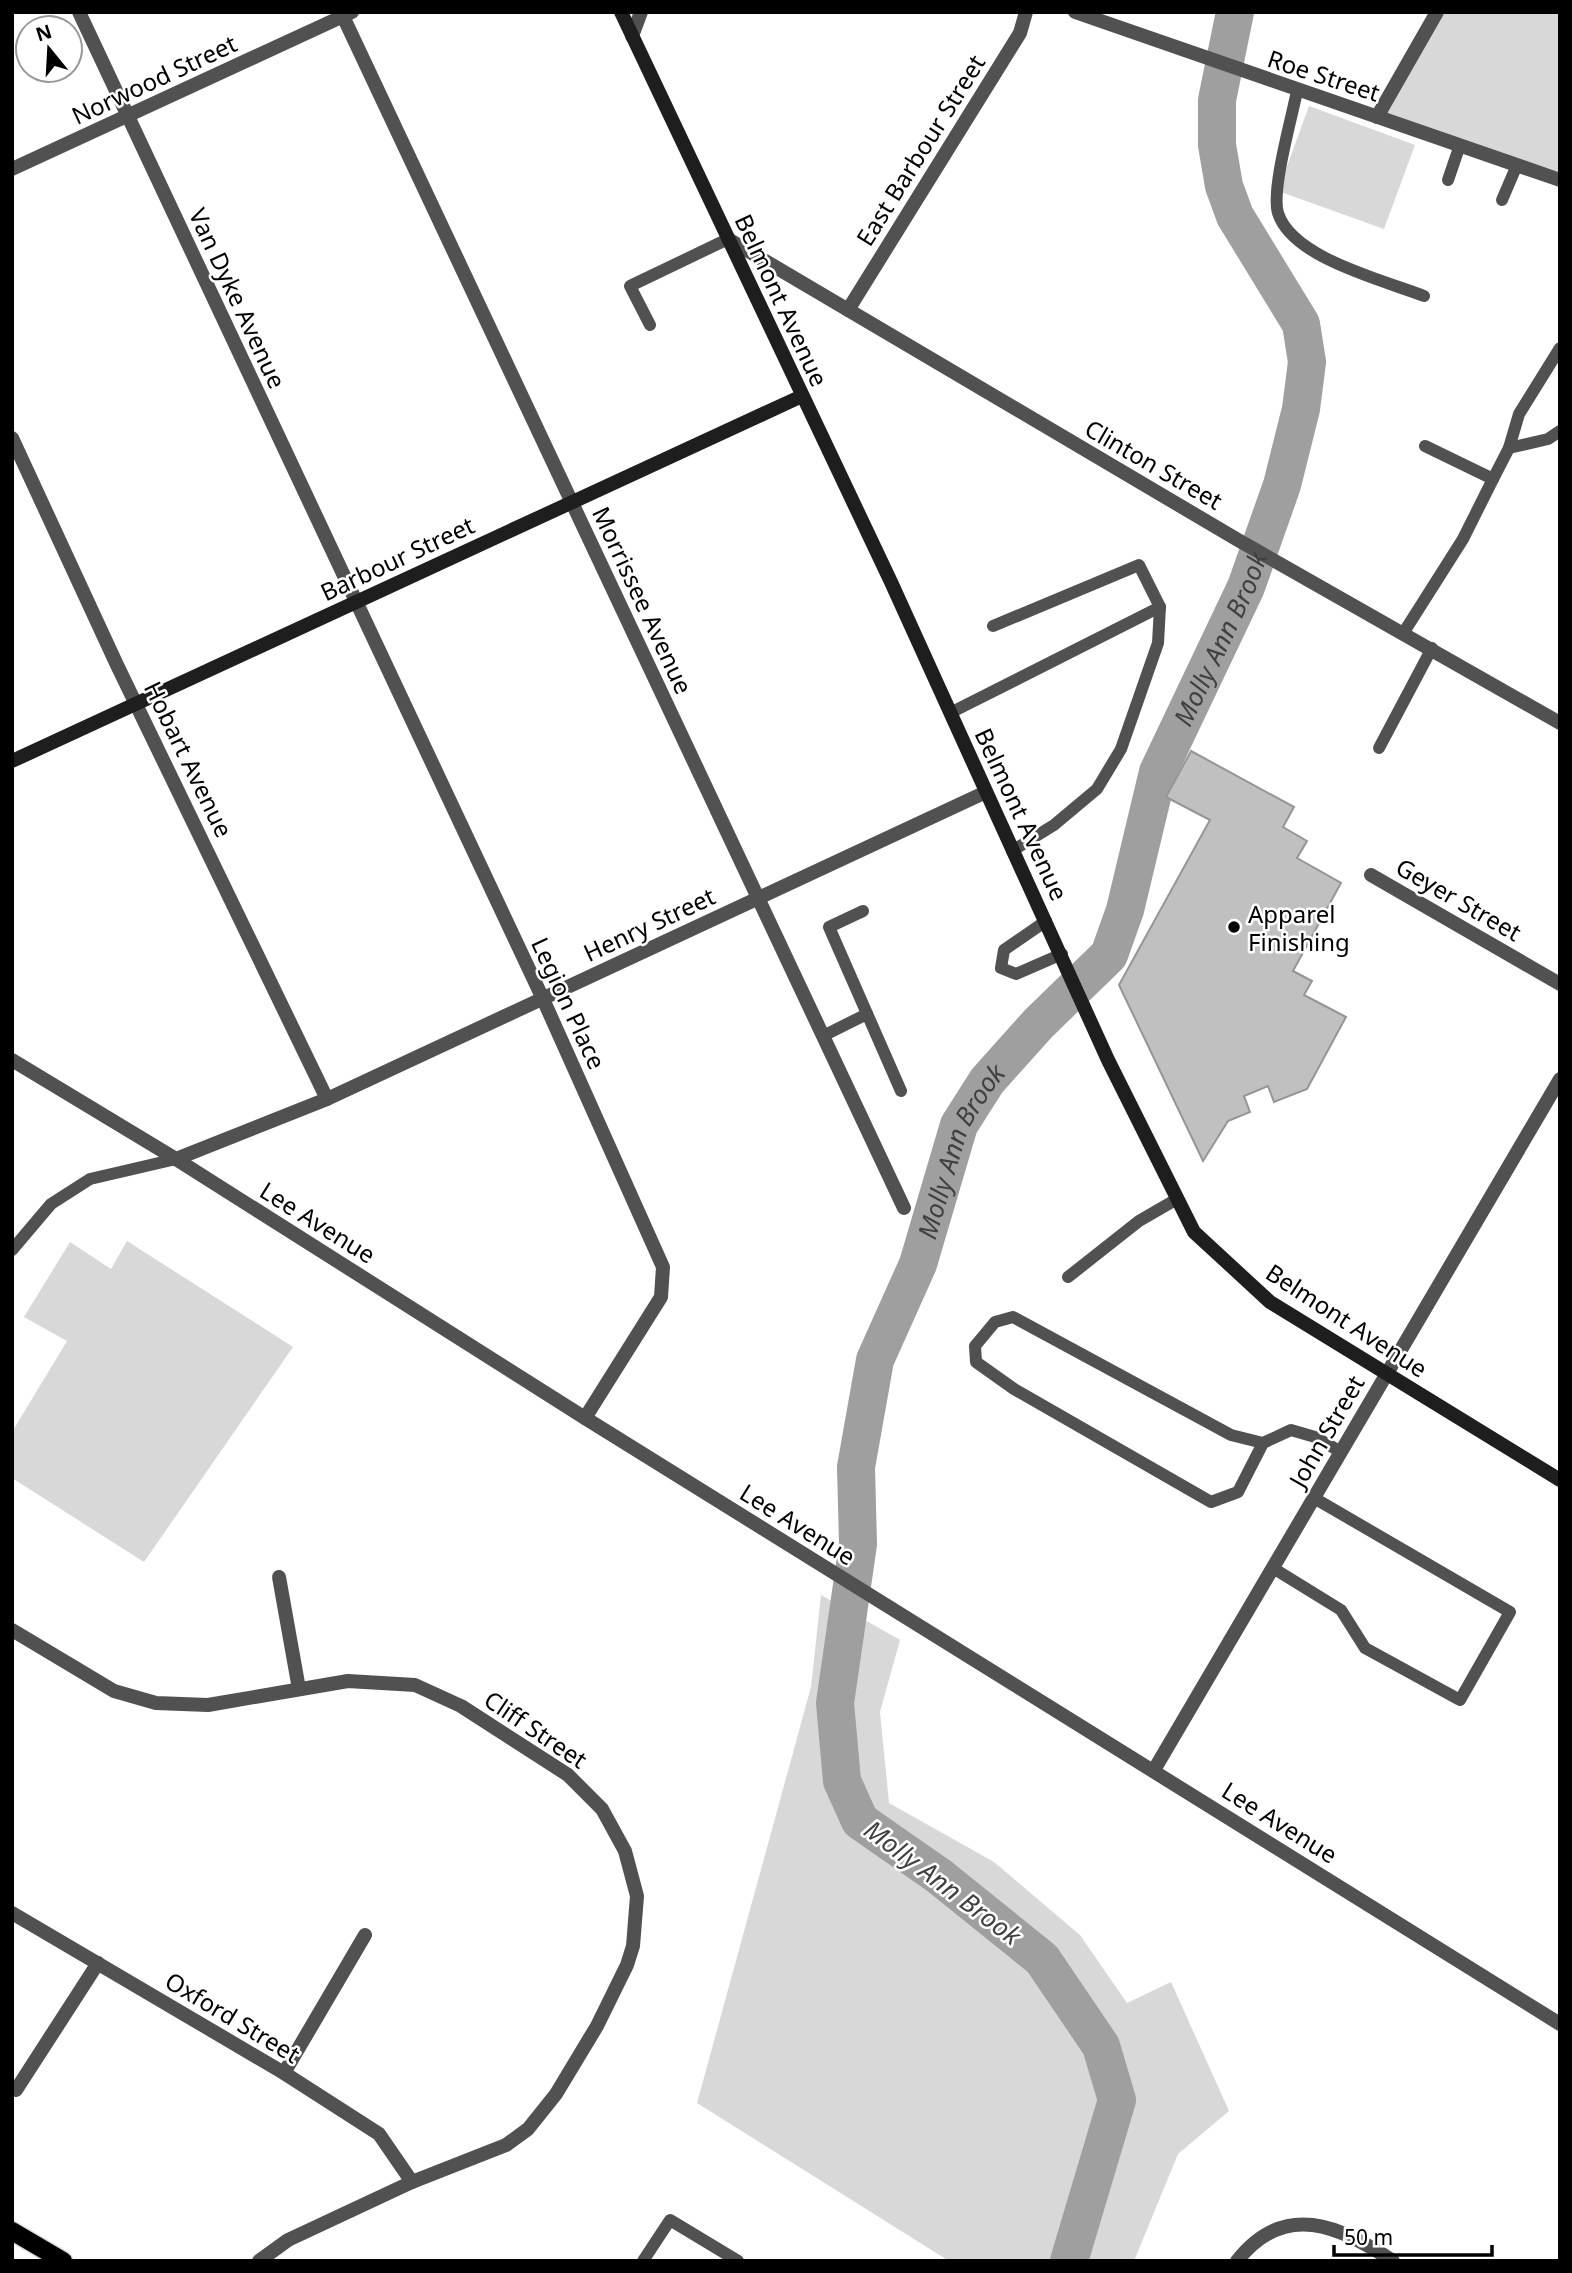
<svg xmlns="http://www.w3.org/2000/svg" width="1572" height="2273" font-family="'Noto Sans',sans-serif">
	<rect width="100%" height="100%" fill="#fff"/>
	<g fill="#d8d8d8">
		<path d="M1437,12H1560V181L1378,115Z"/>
		<path d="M1309,106L1415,145L1384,229L1278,191Z"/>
		<path d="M127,1241L293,1347L144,1562L12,1478V1432L67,1341L24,1317L70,1242L111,1269Z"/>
		<path d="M821,1595L900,1640L880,1712L889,1803L994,1862L1080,1935L1127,2003L1171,1982L1229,2111L1178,2154L1134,2261H949L697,2103L811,1687Z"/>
	</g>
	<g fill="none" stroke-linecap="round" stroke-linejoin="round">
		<path stroke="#9f9f9f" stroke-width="38" id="s1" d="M1069,2261L1117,2100L1101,2046L1042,1959L939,1876L860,1821L842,1781L835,1703L858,1544L856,1467L875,1360L918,1264L959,1125L987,1081L1038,1024L1109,955L1125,910L1158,772L1246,587L1282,485L1301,409L1307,362L1301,324L1235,216L1224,186L1217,145V100L1235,12"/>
	</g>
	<path fill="#c0c0c0" stroke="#959595" stroke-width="2" d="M1191,751L1294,807L1283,827L1307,841L1297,858L1341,883L1293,971L1312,981L1304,995L1346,1017L1307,1089L1274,1102L1268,1086L1244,1096L1250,1112L1228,1121L1203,1161L1119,985L1210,820L1166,797Z"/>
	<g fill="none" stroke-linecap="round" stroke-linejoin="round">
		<defs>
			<path id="primary" d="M12,2231L63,2261"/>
		</defs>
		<use href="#primary" stroke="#dbdbdb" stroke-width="21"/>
		<g stroke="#515151" stroke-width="12">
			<path d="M1297,91C1292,117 1271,190 1278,213C1292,258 1383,280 1424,296"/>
			<path d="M1448,180L1460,145"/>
			<path d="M1502,200L1517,165"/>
			<path d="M650,325L630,286L728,239"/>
			<path d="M1509,448L1519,414L1560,348"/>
			<path d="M1493,479L1509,448L1548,439L1560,431"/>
			<path d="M1404,632L1463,539L1493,479L1425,446"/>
			<path d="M950,713L1160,607L1139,565L993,626"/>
			<path d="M1379,748L1432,648"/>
			<path d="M1012,851L1054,825L1097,789L1121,749L1158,643L1160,607"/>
			<path d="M863,911L829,927L901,1091"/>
			<path d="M1046,921L1004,950L1001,968L1016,974L1062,954"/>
			<path d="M823,1036L867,1014"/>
			<path d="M12,1250L51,1204L90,1179L176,1159"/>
			<path d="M1068,1277L1139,1221L1177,1199"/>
			<path d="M1263,1443L1238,1492L1211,1502L1014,1389L976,1362L975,1346L995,1322L1013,1317L1231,1435L1263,1443L1291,1430L1315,1437L1341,1452"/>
			<path d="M1273,1568L1341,1610L1365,1648L1460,1700L1510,1612L1314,1498"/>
			<path d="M643,2261L670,2220L738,2261"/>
		</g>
		<g stroke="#515151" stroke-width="14">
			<path d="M79,12L543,999L663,1267L661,1297L585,1418"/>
			<path d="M341,12L904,1208"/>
			<path d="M1075,12L1560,180"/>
			<path d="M632,36L641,12"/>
			<path d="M1377,117L1437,12"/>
			<path d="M12,169L352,12"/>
			<path d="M728,239L1238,540L1560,723"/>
			<path d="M848,310L1020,33L1026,12"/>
			<path d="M12,438L117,665L327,1099"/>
			<path d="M1371,875L1560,984"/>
			<path d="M12,1060L176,1159L585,1418L1560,2024"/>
			<path d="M176,1159L327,1099L986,792"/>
			<path d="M279,1577L299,1689"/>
			<path d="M12,1630L114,1691L156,1703L208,1705L348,1681L415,1685L461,1706L568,1775L602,1809L625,1851L637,1896L633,1946L627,1965L597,2026L556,2094L528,2129L506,2145L412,2182L288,2240L259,2261"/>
			<path d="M1154,1770L1560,1079"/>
			<path d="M12,1913L284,2073L379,2134L412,2182"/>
			<path d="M284,2073L365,1935"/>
			<path d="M16,2090L98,1963"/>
			<path d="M1237,2261C1285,2200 1339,2226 1393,2261"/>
		</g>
		<g stroke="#1e1e1e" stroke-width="14">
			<path d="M621,12L891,582L1108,1060L1194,1232L1270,1302L1560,1480"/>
			<path d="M12,761L802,396"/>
		</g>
		<use href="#primary" stroke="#000" stroke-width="18"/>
	</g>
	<circle fill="#000" stroke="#fff" stroke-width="2.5" cx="1234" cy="927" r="7"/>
	<g text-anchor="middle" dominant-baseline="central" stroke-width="5" stroke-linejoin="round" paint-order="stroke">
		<g font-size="24" fill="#000" stroke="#fff">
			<text transform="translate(1324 75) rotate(18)">Roe Street</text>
			<text transform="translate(154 79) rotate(-25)">Norwood Street</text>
			<text transform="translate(920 150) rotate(-58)">East Barbour Street</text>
			<text transform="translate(238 298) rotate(65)">Van Dyke Avenue</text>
			<text transform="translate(782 300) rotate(65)">Belmont Avenue</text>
			<text transform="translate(1154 464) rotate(30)">Clinton Street</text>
			<text transform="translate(397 558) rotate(-25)">Barbour Street</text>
			<text transform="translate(643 600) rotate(65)">Morrissee Avenue</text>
			<text transform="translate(189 759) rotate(64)">Hobart Avenue</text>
			<text transform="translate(1022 814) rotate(65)">Belmont Avenue</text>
			<text transform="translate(1459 899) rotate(30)">Geyer Street</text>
			<text transform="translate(649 924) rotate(-25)">Henry Street</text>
			<text transform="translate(569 1003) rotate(65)">Legion Place</text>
			<text transform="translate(318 1222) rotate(32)">Lee Avenue</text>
			<text transform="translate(1347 1320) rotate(33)">Belmont Avenue</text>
			<text transform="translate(1326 1431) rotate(-60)">John Street</text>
			<text transform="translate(798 1524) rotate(32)">Lee Avenue</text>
			<text transform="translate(536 1729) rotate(34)">Cliff Street</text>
			<text transform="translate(1280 1822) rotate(32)">Lee Avenue</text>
			<text transform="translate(233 2017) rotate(31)">Oxford Street</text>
		</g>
		<g font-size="24" fill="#000" stroke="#fff" text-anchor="start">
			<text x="1248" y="913">Apparel<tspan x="1248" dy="28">Finishing</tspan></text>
		</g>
		<g font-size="26" font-style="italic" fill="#404040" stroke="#fff">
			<text stroke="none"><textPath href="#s1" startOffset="1841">Molly Ann Brook</textPath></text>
			<text stroke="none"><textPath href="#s1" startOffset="1253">Molly Ann Brook</textPath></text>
			<text transform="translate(943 1882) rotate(37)">Molly Ann Brook</text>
		</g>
	</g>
	<rect width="1572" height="2273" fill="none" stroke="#000000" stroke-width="28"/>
	<g transform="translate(49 49) rotate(342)"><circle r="33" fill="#ffffff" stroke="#999999" stroke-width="2"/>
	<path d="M0-5L12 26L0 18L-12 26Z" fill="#000000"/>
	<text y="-10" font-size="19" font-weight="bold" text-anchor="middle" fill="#000000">N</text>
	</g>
	<path d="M1334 2245v10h158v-10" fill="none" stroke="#000000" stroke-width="3.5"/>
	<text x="1344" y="2245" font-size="21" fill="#000000" stroke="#ffffff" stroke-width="5" paint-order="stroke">50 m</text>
</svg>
